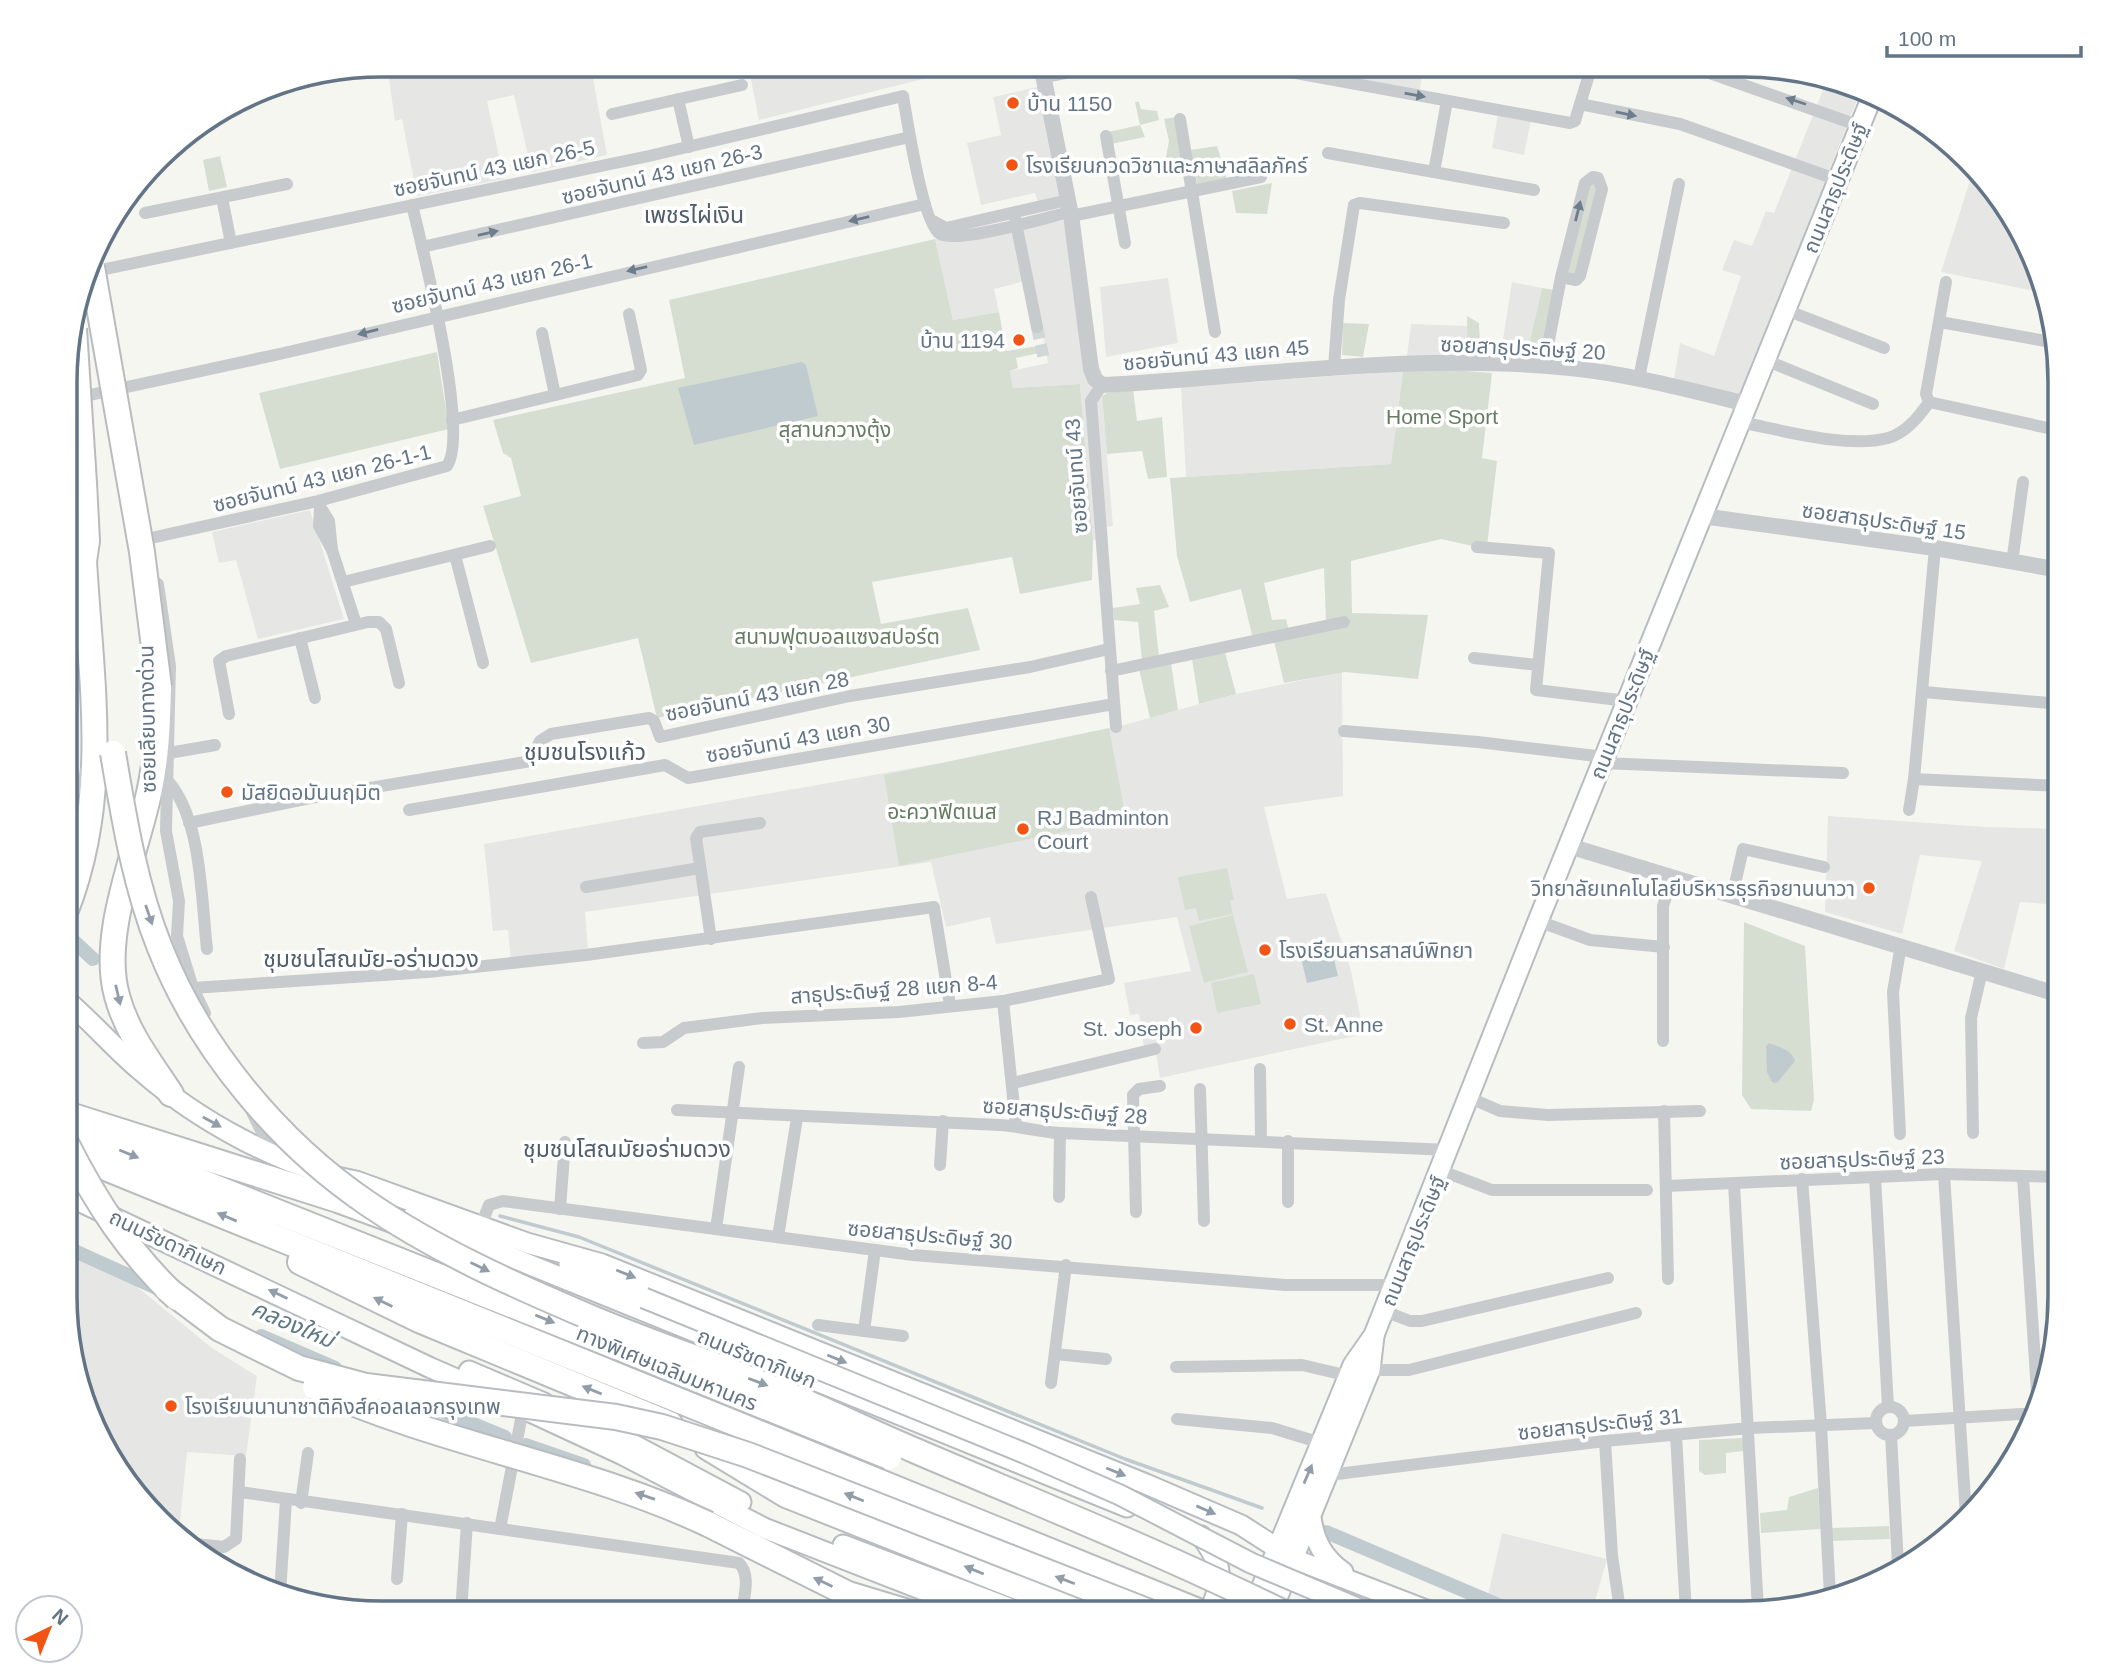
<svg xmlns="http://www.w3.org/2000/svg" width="2125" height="1678" font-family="Arial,'Noto Sans Thai',sans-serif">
	<rect width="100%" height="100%" fill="#f6f6f1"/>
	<g fill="#e6e7e5">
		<path d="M387,65H655L593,78L607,155L532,172L514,95L487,101L504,179L417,196L402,119L395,121Z"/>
		<path d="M748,65H928L931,77L759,120Z"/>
		<path d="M1307,65H1424L1419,94L1306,69Z"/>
		<path d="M1827,80L1860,92L1742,393L1738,397L1673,385L1680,343L1714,356L1741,276L1722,270L1734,240L1752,246L1766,211L1774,213Z"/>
		<path d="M1042,86L1062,196L1038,202L1035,193L981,205L967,143L1001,135L993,97Z"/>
		<path d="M1498,114L1531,120L1524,155L1492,148Z"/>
		<path d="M1973,171L2028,242L2039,292L1941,272Z"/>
		<path d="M1071,219L1088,382L1102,396L1113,526L1107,527L1108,540H1093L1080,384L1013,388L1010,371L1048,363L1023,229Z"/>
		<path d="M1014,228L1025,281L994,289L999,312L953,320L935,239L948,240Z"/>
		<path d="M1168,278L1178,343L1106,357L1100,287Z"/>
		<path d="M1512,282L1542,288L1526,358H1500Z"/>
		<path d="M1411,324L1468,326V356H1407Z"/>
		<path d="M1403,371L1391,464L1186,477L1181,387Z"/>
		<path d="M310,510L344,619L258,639L236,560L219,563L212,532Z"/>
		<path d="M1342,672L1343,796L1264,807L1287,899L1326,893L1351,971L1364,1034L1160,1078L1155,1046L1144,1048L1139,1014L1130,1015L1124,983L1191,971L1177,917L996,944L990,917L946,927L931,862L585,912L588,950L511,961L508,930L493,931L484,844L1003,752L1120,726L1236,694Z"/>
		<path d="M1828,816L1987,827L2060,829V905L2020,902L2004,969L1954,951L1982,861L1920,855L1902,934L1825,912Z"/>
		<path d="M66,1252L130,1281L212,1348L257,1376L246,1456L187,1452L179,1532L169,1530L97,1436L65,1317Z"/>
		<path d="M1502,1533L1607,1559L1594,1605L1616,1613H1530L1488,1595Z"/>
	</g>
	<g fill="#d6ded2">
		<path d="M1135,102H1139L1141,109L1157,111L1159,120L1140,125L1145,137L1111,144L1108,132L1140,125Z"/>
		<path d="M1176,117L1185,163L1164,167L1169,141L1164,119Z"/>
		<path d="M1217,146L1227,180L1198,187L1190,150Z"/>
		<path d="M220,156L227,187L209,191L203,160Z"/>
		<path d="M1590,182L1598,184L1576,273L1573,276L1568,274Z"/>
		<path d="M1272,183L1267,214L1236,213L1232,191Z"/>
		<path d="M935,239L953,320L999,312L1006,351L1038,346L1039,353L1016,358L1018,368L1010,371L1013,388L1080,384L1093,540L1092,580L1020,594L1012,557L872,582L881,624L968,608L980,650L657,718L638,638L531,663L483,506L521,496L511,458L503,453L493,420L685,378L669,300Z"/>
		<path d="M1542,288L1554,290L1541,359L1526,358Z"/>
		<path d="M1467,316L1479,323L1480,343L1490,349L1491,357L1468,356Z"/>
		<path d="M1343,323L1369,324L1363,357L1342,355Z"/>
		<path d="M437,352L449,429L280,469L259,393Z"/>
		<path d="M1453,370L1492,373L1482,458L1497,461L1487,546L1477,547L1441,539L1351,561L1352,613L1428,615L1418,679L1345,672L1284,683L1274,641L1350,624L1348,617L1326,622L1324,568L1264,583L1272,620L1286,619L1289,631L1253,639L1241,589L1190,602L1177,556L1170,478L1391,464L1403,371Z"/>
		<path d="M1133,389L1137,421L1162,417L1167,477L1148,479L1142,451L1107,454L1102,396L1107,393Z"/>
		<path d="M1160,585L1169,607L1154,611L1159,657L1142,660L1138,622L1114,620L1113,608L1140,604L1136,588Z"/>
		<path d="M1225,652L1236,694L1199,704L1192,659Z"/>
		<path d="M1171,663L1178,710L1150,718L1139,669Z"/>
		<path d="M1109,728L1126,819L899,866L884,775Z"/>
		<path d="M1227,868L1234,900L1230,901L1233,914L1199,921L1196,908L1185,910L1178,877Z"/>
		<path d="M1233,915L1248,972L1204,983L1189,926Z"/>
		<path d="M1744,922L1805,946L1814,1100L1811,1111L1751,1109L1742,1095Z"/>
		<path d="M1254,974L1261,1004L1217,1013L1211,983Z"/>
		<path d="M1743,1438L1744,1451L1726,1453V1473L1705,1475L1699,1471V1440Z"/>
		<path d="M1818,1488L1821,1529L1761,1533L1760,1513L1787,1510L1789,1497Z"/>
		<path d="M1889,1526L1890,1539L1831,1541V1528Z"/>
	</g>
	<g fill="#c0cbd0">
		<path d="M802,362L806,365L818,416L694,445L678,388Z"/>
		<path d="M1332,951L1338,976L1307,983L1301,958Z"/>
		<path d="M1769,1043C1777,1046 1792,1050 1795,1061L1777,1083L1772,1082L1767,1072L1766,1046Z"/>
	</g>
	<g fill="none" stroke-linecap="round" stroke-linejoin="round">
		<path stroke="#c0cbd0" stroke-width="3.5" d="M500,1216L579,1237L1125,1459L1262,1508"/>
		<g stroke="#c0cbd0" stroke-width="14">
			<path d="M66,934L93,959"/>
			<path d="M66,1247L163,1291"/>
			<path d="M261,1336L335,1368"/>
			<path d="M412,1399L505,1437"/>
			<path d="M526,1445L584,1465"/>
			<path d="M1326,1532L1517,1613"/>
		</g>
		<path stroke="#d1d6d6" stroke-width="12" stroke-dasharray="12 6" stroke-linecap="butt" d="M1037,327L1044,360"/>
		<defs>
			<g id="secondary">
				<path d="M66,1000C92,1022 114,1048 140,1070C197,1120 281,1167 356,1181L527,1243L602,1264L1146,1484L1241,1525L1294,1559L1434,1613"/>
				<path d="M66,1195L431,1368L498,1397"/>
				<path d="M412,1217L1127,1507"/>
				<path d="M569,1264L634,1293"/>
				<path d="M469,1371L544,1403"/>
				<path d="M526,1410L623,1455L764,1528L982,1613"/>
				<path d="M572,1416L632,1444L741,1502"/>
				<path d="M1311,1518C1315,1542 1323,1558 1343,1572"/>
				<path d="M1201,1536C1224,1567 1224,1578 1209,1613"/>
				<path d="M843,1545L1022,1613"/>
				<path d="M1251,1613L1353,1365L1374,1335L1538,921L1873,94"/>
				<path d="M1271,1613L1370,1370L1374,1336"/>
			</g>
			<g id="motorway">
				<path d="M159,687C158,723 157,758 149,793C136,854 100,935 117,996C127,1033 150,1062 171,1094"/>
				<path d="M66,910C111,795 91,681 84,561L87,541L84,483"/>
				<path d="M73,1116L338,1200L409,1226L423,1222"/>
				<path d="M66,1128L617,1347"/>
				<path d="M66,1152L1203,1613"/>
				<path d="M300,1262L419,1320L670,1424"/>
				<path d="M707,1447L786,1495L1083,1613"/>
				<path d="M708,1524L848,1594L911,1613"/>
			</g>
		</defs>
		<use href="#secondary" stroke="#b7bcc1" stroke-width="23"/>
		<use href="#motorway" stroke="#b9bcbf" stroke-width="28"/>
		<g stroke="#c8cbce" stroke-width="12">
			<path d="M1252,65L1570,123L1575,121L1580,104L1680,124L1838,180"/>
			<path d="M1687,65L1860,126"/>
			<path d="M1045,77L1105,65"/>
			<path d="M678,99L689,147"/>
			<path d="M1580,104L1592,65"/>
			<path d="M612,114L742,85"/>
			<path d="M1180,119L1215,332"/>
			<path d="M1106,136L1125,243"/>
			<path d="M1328,153L1534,190"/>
			<path d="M1434,172L1447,101"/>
			<path d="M222,198L231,243"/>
			<path d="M145,213L287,184"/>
			<path d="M1071,216L1261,177"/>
			<path d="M1015,218L1037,327"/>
			<path d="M933,221L946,228L1068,200"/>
			<path d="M422,247L910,137"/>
			<path d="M91,272L649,156L903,96C907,119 923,225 940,234C956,244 1048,217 1070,212"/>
			<path d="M1946,282L1926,394L1929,402L2057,430"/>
			<path d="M1786,310L1884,348"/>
			<path d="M1940,322L2051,342"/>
			<path d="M542,333L555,395"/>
			<path d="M1765,360L1873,404"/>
			<path d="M1544,366L1561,277L1585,183L1593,177L1598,178L1602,189L1580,276L1576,280L1561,277"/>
			<path d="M1334,367L1339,300L1354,205L1360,203L1504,223"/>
			<path d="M1639,378L1679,184"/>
			<path d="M1102,385L1091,401L1116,727"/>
			<path d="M76,398L284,353L925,204"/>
			<path d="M452,420L638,375L641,370L629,314"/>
			<path d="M1740,422C1782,430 1847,449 1888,438C1906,433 1919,417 1929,402"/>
			<path d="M319,505L329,521L332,550"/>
			<path d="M320,508L319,526L332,550L356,624"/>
			<path d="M151,538L318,501L447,466C470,432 423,251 412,205"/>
			<path d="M1477,547L1549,553L1536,690L1627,701"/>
			<path d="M1935,548L1914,779L2060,786"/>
			<path d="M455,555L483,663"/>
			<path d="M2012,563L2023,482"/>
			<path d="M343,582L490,546"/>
			<path d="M158,584L170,666L166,831L179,901L177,936L193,988L205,1013"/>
			<path d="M300,638L315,698"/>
			<path d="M1474,658L1538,665"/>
			<path d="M1111,671L1344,622"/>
			<path d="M1924,692L2060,704"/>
			<path d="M229,714L219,661L226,656L368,622H379L386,629L399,683"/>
			<path d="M1344,731L1478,742L1605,757"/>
			<path d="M169,753L215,745"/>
			<path d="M1602,763L1843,773"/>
			<path d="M168,781C202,820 201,898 207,949"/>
			<path d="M67,799L83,781L86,771"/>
			<path d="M409,810L665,765L688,778L1114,704"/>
			<path d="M1909,810L1914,779"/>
			<path d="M189,823L310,798L531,761L540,741L551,734L649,718L654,721L660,737L850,696L1030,667L1109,649"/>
			<path d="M586,887L700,868"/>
			<path d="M1732,897L1743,849L1824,867"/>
			<path d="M1538,921L1590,940L1664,947"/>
			<path d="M711,939L696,838L700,832L760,823"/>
			<path d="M193,988L428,972L586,955L934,907L950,1005"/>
			<path d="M1003,1001L1016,1126"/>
			<path d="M1663,1041V906L1672,878"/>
			<path d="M643,1043L663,1042L684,1028L762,1018L899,1012L1003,1001L1109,979L1091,897"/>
			<path d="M1260,1069L1261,1140"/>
			<path d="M1013,1083L1155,1049"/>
			<path d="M1200,1089L1204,1221"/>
			<path d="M1470,1098L1500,1111L1548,1115L1700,1111"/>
			<path d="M250,1108L271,1151"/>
			<path d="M677,1110L999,1125C1020,1126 1039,1132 1060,1133L1450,1150"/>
			<path d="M1664,1111L1668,1279"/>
			<path d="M1973,1133L1971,1018L1982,971"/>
			<path d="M1900,1134L1893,992L1901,945"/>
			<path d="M1288,1141V1202"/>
			<path d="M940,1165L943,1121"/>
			<path d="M1442,1171L1492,1190H1647"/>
			<path d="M1944,1174L1966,1516"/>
			<path d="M1875,1177L1888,1406"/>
			<path d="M2023,1177L2038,1408"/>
			<path d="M1802,1179L1821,1425L1830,1596"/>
			<path d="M1734,1184L1758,1610"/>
			<path d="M1666,1186L1944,1174L2060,1177"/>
			<path d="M1059,1197L1060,1133"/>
			<path d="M560,1209L565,1142"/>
			<path d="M1136,1212L1133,1095L1139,1089L1160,1086"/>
			<path d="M481,1226L489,1205L503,1201L913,1255L1285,1285H1394"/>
			<path d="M716,1229L739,1067"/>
			<path d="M778,1237L797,1118"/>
			<path d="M1384,1311L1410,1321H1422L1608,1278"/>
			<path d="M818,1325L903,1336"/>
			<path d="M864,1331L875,1250"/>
			<path d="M1055,1354L1106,1359"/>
			<path d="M1176,1367L1302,1365L1349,1376"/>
			<path d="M1370,1370H1409L1636,1313"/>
			<path d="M1051,1383L1066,1265"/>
			<circle cx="1890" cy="1421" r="14"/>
			<path d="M1177,1419L1272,1428L1321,1443"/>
			<path d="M1904,1421L2037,1413"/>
			<path d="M1676,1435L1686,1613"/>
			<path d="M1891,1435L1898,1565"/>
			<path d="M1605,1441L1612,1555L1620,1610L1629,1613"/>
			<path d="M1329,1475L1605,1441L1750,1428L1875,1423"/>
			<path d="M240,1492L739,1563C751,1575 744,1596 742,1613"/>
			<path d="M301,1503L308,1453"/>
			<path d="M500,1529L523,1409"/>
			<path d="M186,1543L224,1547L236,1539L240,1459"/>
			<path d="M397,1579L402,1514"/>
			<path d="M280,1594L286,1500"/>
			<path d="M461,1613L467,1523"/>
		</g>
		<g stroke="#c8cbce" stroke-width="16">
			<path d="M1041,65L1071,215L1091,369L1095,379L1102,385C1257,377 1414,352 1570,368C1630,374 1689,390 1747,404"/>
			<path d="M1702,516L1935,548L2060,570"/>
			<path d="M1569,846L2060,995"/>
		</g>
		<use href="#secondary" stroke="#fff" stroke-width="19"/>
		<use href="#motorway" stroke="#fff" stroke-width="24"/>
		<defs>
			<path id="secondary-bridge" d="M644,1298L1024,1453L1120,1495L1251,1563L1369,1613"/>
			<g id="motorway-bridge">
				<path d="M92,267L142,552L159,687"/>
				<path d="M74,329L84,483"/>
				<path d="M113,753C124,819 135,886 160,948C200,1049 278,1142 367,1203C437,1251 516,1286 594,1319C651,1343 710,1362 767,1386C818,1406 866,1430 916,1451C1040,1504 1164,1554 1284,1613"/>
				<path d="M66,1143C96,1202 128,1252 177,1298"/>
				<path d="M167,1289L220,1329L299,1368L366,1386L616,1417L662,1427L748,1455L1152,1613"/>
				<path d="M617,1347L889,1457"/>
				<path d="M315,1387C442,1445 582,1465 708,1524"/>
			</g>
		</defs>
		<use href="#secondary-bridge" stroke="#b7bcc1" stroke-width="23" stroke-linecap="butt"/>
		<use href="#motorway-bridge" stroke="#b9bcbf" stroke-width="28" stroke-linecap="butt"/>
		<use href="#secondary-bridge" stroke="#fff" stroke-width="19"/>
		<use href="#motorway-bridge" stroke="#fff" stroke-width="24"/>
	</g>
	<defs><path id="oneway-solid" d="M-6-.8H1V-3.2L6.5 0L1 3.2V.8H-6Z" transform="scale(1.75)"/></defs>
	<g fill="#6c7d8c">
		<use href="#oneway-solid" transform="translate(1415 95) rotate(10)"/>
		<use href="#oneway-solid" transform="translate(1796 101) rotate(-162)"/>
		<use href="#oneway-solid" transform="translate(1626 114) rotate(11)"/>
		<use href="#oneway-solid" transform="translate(1578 211) rotate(-76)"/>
		<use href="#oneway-solid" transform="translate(859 219) rotate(167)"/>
		<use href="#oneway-solid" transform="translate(488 233) rotate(-13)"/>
		<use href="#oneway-solid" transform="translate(637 269) rotate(167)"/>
		<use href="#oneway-solid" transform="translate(368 332) rotate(166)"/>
	</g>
	<g fill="#919eaa">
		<use href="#oneway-solid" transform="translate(149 915) rotate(71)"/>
		<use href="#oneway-solid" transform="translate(118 995) rotate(77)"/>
		<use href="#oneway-solid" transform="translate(212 1122) rotate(29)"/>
		<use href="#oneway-solid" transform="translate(129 1154) rotate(22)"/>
		<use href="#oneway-solid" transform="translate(227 1217) rotate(-157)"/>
		<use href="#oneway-solid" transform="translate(480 1267) rotate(26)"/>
		<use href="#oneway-solid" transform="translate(626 1274) rotate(22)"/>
		<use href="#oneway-solid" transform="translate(278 1294) rotate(-155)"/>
		<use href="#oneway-solid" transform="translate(383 1302) rotate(-154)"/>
		<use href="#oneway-solid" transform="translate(545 1319) rotate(22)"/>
		<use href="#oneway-solid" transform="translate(837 1359) rotate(22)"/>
		<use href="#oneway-solid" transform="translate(758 1382) rotate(21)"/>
		<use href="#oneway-solid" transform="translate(592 1390) rotate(-158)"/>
		<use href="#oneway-solid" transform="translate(1116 1472) rotate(22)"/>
		<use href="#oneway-solid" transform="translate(1308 1474) rotate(-67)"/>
		<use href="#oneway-solid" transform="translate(645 1496) rotate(-161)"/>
		<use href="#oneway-solid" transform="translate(854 1497) rotate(-158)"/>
		<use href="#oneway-solid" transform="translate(1206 1510) rotate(23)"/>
		<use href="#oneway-solid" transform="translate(974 1570) rotate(-158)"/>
		<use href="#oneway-solid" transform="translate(1065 1580) rotate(-159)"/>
		<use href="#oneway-solid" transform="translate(823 1582) rotate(-155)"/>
	</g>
	<g fill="#f25415" stroke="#fff" stroke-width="2.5">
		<circle cx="1013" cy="103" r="7"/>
		<circle cx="1012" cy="165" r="7"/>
		<circle cx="1019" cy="340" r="7"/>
		<circle cx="227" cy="792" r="7"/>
		<circle cx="1023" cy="829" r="7"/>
		<circle cx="1869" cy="888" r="7"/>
		<circle cx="1265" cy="950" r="7"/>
		<circle cx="1290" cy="1024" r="7"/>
		<circle cx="1196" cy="1028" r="7"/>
		<circle cx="171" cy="1406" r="7"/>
	</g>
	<g text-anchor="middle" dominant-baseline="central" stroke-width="7" stroke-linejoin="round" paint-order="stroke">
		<g font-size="21" fill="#627485" stroke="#fff" text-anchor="start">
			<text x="1027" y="103">บ้าน 1150</text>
			<text x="1026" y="165">โรงเรียนกวดวิชาและภาษาสลิลภัคร์</text>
			<text x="1005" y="340" text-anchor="end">บ้าน 1194</text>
			<text x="241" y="792">มัสยิดอมันนฤมิต</text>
			<text x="1037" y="817">RJ Badminton<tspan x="1037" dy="24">Court</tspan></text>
			<text x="1855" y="888" text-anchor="end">วิทยาลัยเทคโนโลยีบริหารธุรกิจยานนาวา</text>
			<text x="1279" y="950">โรงเรียนสารสาสน์พิทยา</text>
			<text x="1304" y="1024">St. Anne</text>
			<text x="1182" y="1028" text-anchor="end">St. Joseph</text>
			<text x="185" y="1406">โรงเรียนนานาชาติคิงส์คอลเลจกรุงเทพ</text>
		</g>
		<g font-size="21" fill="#627485" stroke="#fff">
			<text transform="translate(494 168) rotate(-12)">ซอยจันทน์ 43 แยก 26-5</text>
			<text transform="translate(662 174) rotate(-13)">ซอยจันทน์ 43 แยก 26-3</text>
			<text transform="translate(1835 188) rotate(-68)">ถนนสาธุประดิษฐ์</text>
			<text transform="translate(492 283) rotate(-13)">ซอยจันทน์ 43 แยก 26-1</text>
			<text transform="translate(1523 348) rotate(3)">ซอยสาธุประดิษฐ์ 20</text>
			<text transform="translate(1216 355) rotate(-5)">ซอยจันทน์ 43 แยก 45</text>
			<text transform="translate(1076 476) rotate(-94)">ซอยจันทน์ 43</text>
			<text transform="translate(322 478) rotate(-14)">ซอยจันทน์ 43 แยก 26-1-1</text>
			<text transform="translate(1884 521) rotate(8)">ซอยสาธุประดิษฐ์ 15</text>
			<text transform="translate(757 696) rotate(-11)">ซอยจันทน์ 43 แยก 28</text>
			<text transform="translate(1622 714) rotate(-68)">ถนนสาธุประดิษฐ์</text>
			<text transform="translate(147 719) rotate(-91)">ซอยเลียบทางด่วน</text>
			<text transform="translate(798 739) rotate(-10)">ซอยจันทน์ 43 แยก 30</text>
			<text transform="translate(894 989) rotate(-4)">สาธุประดิษฐ์ 28 แยก 8-4</text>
			<text transform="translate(1065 1111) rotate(4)">ซอยสาธุประดิษฐ์ 28</text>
			<text transform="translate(1862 1159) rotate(-2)">ซอยสาธุประดิษฐ์ 23</text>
			<text transform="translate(930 1235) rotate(5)">ซอยสาธุประดิษฐ์ 30</text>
			<text transform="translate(1413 1241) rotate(-68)">ถนนสาธุประดิษฐ์</text>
			<text transform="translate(168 1242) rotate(25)">ถนนรัชดาภิเษก</text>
			<text transform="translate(757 1358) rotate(22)">ถนนรัชดาภิเษก</text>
			<text transform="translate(667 1368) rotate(22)">ทางพิเศษเฉลิมมหานคร</text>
			<text transform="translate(1600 1424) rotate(-6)">ซอยสาธุประดิษฐ์ 31</text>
		</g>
		<g font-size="21" fill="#657c61" stroke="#fff">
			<text x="1442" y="416">Home Sport</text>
			<text x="835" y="429">สุสานกวางตุ้ง</text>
			<text x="837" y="636">สนามฟุตบอลแซงสปอร์ต</text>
			<text x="942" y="811">อะควาฟิตเนส</text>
		</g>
		<g font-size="23" fill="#505d6a" stroke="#fff">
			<text x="694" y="215">เพชรไผ่เงิน</text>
			<text x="585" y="752">ชุมชนโรงแก้ว</text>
			<text x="371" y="959">ชุมชนโสณมัย-อร่ามดวง</text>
			<text x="627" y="1149">ชุมชนโสณมัยอร่ามดวง</text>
		</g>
		<g font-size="23" font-style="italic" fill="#5d7783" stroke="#fff">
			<text transform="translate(293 1324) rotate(23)">คลองใหม่</text>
		</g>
	</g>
	<path d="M0 0H2125V1678H0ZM382 77H1743A305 305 0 0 1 2048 382V1296A305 305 0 0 1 1743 1601H382A305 305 0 0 1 77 1296V382A305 305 0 0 1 382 77Z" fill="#fff" fill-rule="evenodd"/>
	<path fill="none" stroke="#627485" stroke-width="3.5" d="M382 77H1743A305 305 0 0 1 2048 382V1296A305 305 0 0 1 1743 1601H382A305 305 0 0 1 77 1296V382A305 305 0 0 1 382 77Z"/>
	<g transform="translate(49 1629) rotate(43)"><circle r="33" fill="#ffffff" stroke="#c0c7ce" stroke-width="2"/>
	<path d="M0-5L12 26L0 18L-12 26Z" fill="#f25415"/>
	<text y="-10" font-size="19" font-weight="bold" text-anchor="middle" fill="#627485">N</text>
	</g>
	<path d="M1887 46v10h194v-10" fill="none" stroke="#627485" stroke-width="3.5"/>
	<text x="1898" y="46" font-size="21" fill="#627485" stroke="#ffffff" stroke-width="5" paint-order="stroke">100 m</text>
</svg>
